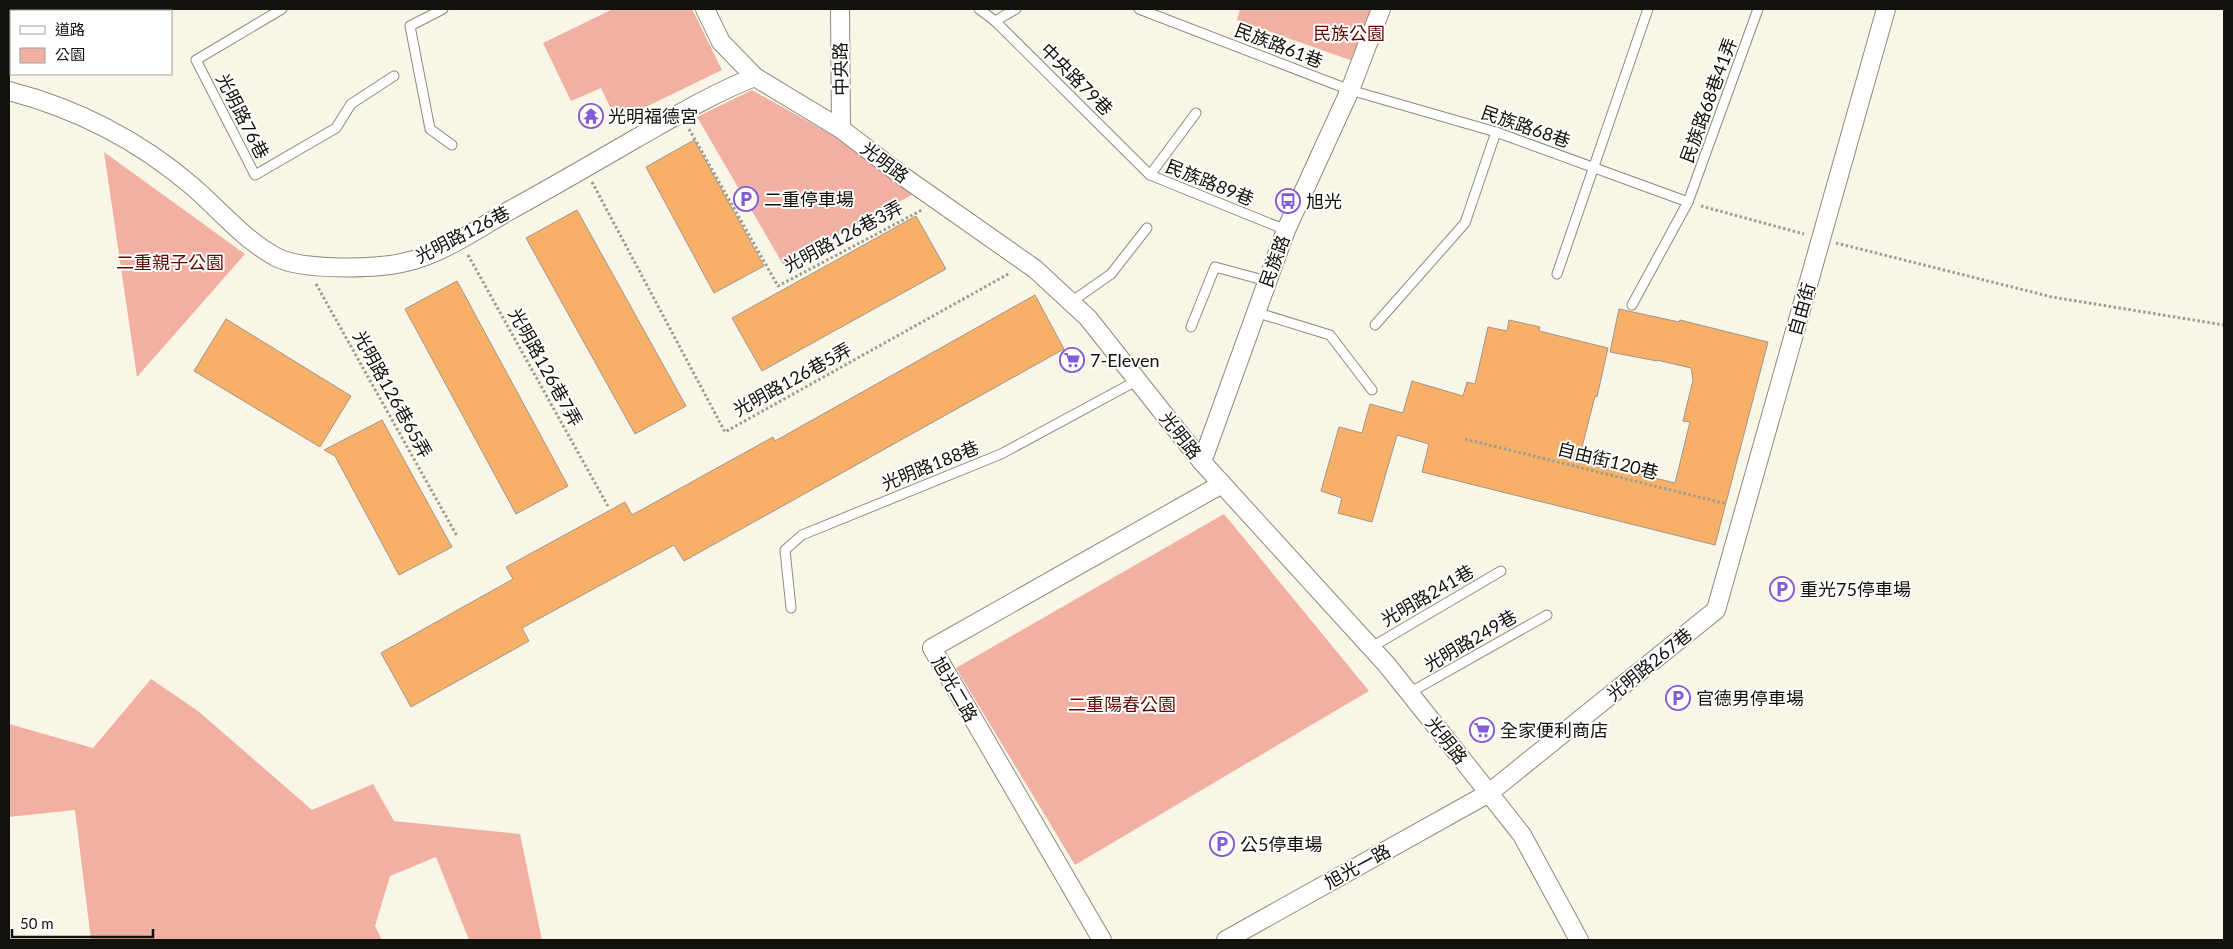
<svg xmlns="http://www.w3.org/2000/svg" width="2233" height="949" font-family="Lato,'Noto Sans TC',sans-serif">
	<rect width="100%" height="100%" fill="#faf6e7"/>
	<g fill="#f2b0a3">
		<path d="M613,9H692L722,70L617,121L601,88L571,101L543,43Z"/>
		<path d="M1240,9H1384L1364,65L1237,20Z"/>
		<path d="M752,90L841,140L915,193L784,266L697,117Z"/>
		<path d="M104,152L245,254L137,377Z"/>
		<path d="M1224,514L1369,691L1075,865L956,668Z"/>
		<path d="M151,679L198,711L312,810L373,784L394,821L520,834L542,940H469L436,857L390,876L375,926L382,940H91L75,810L9,817V724L93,748Z"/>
	</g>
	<g fill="#f8b069" stroke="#a1958b">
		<path d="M694,140L764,266L714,293L646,167Z"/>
		<path d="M577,210L686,406L635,434L526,238Z"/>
		<path d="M916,216L946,269L762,371L732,318Z"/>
		<path d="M457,281L568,486L516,514L405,309Z"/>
		<path d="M1035,295L1064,349L684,561L674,545L522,628L529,641L411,707L381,653L513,579L506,567L625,502L632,515L773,437L775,441Z"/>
		<path d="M1619,309L1679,322L1680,320L1768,342L1715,545L1422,472L1429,444L1397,435L1372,522L1338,513L1342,498L1321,491L1339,427L1362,433L1370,404L1403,413L1412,381L1463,396L1467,382L1475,384L1488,327L1507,331L1509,320L1540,327L1539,331L1608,348L1597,397L1595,396L1579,459L1675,483L1690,422L1683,421L1693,380L1691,368L1657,360V361L1610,352Z"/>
		<path d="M226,319L351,396L320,447L194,371Z"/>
		<path d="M382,420L452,547L399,575L335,456L324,450Z"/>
	</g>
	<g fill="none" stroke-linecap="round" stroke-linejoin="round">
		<defs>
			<g id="service">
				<path d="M282,9L196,60L255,175L336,128L351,104L394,76"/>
				<path d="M443,9L410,26L430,129L452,145"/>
				<path d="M979,9L995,21L1150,175L1286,230"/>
				<path d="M1139,9L1350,90L1496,132L1688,202"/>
				<path d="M995,21L1016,9"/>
				<path d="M1150,175L1196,113"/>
				<path d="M1557,274L1648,9"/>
				<path d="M1071,302L1111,274L1147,228"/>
				<path d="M1632,305L1688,202L1758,9"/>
				<path d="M1255,312L1330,335L1372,390"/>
				<path d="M1375,325L1465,223L1496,132"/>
				<path d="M1191,327L1215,267L1267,281"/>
				<path d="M791,608L785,550L802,535L1001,454L1138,380"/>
				<path d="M1370,648L1501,571"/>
				<path d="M1409,693L1547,615"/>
			</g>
			<g id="minor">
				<path d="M705,9L721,42L755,77L841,129L904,177L1035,269L1088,318L1202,462L1387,665L1454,749L1522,835L1579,940"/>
				<path d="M840,9L841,129"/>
				<path d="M9,91C78,109 137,139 192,186C220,210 243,239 276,257C302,271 378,269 406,262C441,254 475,231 505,213C549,189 592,164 635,139C674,117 713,93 755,77"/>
				<path d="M1202,462L1286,230L1350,90L1381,9"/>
				<path d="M1102,940L932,648L1222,484"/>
				<path d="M1226,940L1489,793L1716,610L1886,9"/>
			</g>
		</defs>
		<use href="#service" stroke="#8e8b7d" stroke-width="11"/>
		<use href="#minor" stroke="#8e8b7d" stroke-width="20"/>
		<g stroke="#9f9c91" stroke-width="3" stroke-dasharray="2.5 2.5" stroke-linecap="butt">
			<path d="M689,129L778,286L922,210"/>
			<path d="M592,182L725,432L1010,273"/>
			<path d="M1701,206L1804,234"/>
			<path d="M1836,243L2052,297L2224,325"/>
			<path d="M468,255L609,508"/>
			<path d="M316,284L457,536"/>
			<path d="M1465,439L1727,504"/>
		</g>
		<use href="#service" stroke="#fff" stroke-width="9"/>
		<use href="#minor" stroke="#fff" stroke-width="18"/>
	</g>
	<defs>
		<symbol id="temple-ring" viewBox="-11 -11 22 22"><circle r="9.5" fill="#fff" stroke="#825bd5" stroke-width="1.5"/><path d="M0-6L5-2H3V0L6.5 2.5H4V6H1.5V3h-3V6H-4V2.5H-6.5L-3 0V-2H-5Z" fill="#825bd5"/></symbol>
		<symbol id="parking-ring" viewBox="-11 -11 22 22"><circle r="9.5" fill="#fff" stroke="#825bd5" stroke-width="1.5"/><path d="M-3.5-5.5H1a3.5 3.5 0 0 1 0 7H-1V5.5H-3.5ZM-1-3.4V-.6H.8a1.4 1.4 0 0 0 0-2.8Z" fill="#825bd5"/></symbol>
		<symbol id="bus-ring" viewBox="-11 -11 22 22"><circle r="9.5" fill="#fff" stroke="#825bd5" stroke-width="1.5"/><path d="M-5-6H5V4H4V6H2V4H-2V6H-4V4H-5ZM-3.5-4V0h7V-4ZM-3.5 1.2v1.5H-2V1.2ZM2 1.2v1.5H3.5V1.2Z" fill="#825bd5"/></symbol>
		<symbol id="supermarket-ring" viewBox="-11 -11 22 22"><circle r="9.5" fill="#fff" stroke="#825bd5" stroke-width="1.5"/><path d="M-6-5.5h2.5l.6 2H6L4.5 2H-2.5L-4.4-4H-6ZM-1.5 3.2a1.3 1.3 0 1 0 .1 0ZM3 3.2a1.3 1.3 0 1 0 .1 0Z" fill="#825bd5"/></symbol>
	</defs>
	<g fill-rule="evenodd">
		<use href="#temple-ring" x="577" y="102" width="28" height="28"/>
		<use href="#parking-ring" x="732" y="185" width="28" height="28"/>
		<use href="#bus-ring" x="1274" y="187" width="28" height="28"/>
		<use href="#supermarket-ring" x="1058" y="346" width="28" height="28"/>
		<use href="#parking-ring" x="1768" y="575" width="28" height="28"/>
		<use href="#parking-ring" x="1664" y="684" width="28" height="28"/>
		<use href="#supermarket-ring" x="1468" y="716" width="28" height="28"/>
		<use href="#parking-ring" x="1208" y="830" width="28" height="28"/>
	</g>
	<g text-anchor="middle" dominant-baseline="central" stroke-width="4" stroke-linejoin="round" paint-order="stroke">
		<g font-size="18" fill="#610900" stroke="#fff">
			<text x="1349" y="33">民族公園</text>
			<text x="170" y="262">二重親子公園</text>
			<text x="1122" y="704">二重陽春公園</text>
		</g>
		<g font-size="18" fill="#12110c" stroke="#fff">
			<text transform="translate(1279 45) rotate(21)">民族路61巷</text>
			<text transform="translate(840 69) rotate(-91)">中央路</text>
			<text transform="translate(1077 79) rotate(45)">中央路79巷</text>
			<text transform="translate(1708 100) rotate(-70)">民族路68巷41弄</text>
			<text transform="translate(243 116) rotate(63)">光明路76巷</text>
			<text transform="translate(1526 126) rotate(19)">民族路68巷</text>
			<text transform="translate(885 162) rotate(37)">光明路</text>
			<text transform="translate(1210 182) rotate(22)">民族路89巷</text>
			<text transform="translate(462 234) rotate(-27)">光明路126巷</text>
			<text transform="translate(843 236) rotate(-28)">光明路126巷3弄</text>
			<text transform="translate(1274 261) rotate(-70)">民族路</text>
			<text transform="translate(1801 309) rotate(-74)">自由街</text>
			<text transform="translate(546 367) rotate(61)">光明路126巷7弄</text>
			<text transform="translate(792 379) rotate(-29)">光明路126巷5弄</text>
			<text transform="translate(393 394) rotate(61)">光明路126巷65弄</text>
			<text transform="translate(1181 435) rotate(52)">光明路</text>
			<text transform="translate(1608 460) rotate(14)">自由街120巷</text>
			<text transform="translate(930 465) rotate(-22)">光明路188巷</text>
			<text transform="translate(1427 595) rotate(-30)">光明路241巷</text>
			<text transform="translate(1470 640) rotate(-30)">光明路249巷</text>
			<text transform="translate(1649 664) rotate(-39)">光明路267巷</text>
			<text transform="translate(955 689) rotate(60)">旭光二路</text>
			<text transform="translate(1447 740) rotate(52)">光明路</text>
			<text transform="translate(1357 866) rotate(-29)">旭光一路</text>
		</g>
		<g font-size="18" fill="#12110c" stroke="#fff" text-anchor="start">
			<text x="608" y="116">光明福德宮</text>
			<text x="764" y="199">二重停車場</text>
			<text x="1306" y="201">旭光</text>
			<text x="1090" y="360">7-Eleven</text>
			<text x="1800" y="589">重光75停車場</text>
			<text x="1696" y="698">官德男停車場</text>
			<text x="1500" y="730">全家便利商店</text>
			<text x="1240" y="844">公5停車場</text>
		</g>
	</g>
	<rect width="2233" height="949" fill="none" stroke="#12110c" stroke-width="20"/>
	<rect x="10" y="10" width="162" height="65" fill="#ffffff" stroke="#a0a09e"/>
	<rect x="20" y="26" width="25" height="8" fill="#ffffff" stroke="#a0a09e"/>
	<text x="55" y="35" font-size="15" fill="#12110c">道路</text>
	<rect x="20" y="48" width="25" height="15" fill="#f2b0a3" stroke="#a0a09e"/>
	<text x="55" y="60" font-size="15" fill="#12110c">公園</text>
	<path d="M12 929v8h141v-8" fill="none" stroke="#12110c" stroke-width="2.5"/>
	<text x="20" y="929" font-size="15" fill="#12110c" stroke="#ffffff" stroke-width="4" paint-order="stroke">50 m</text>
</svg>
